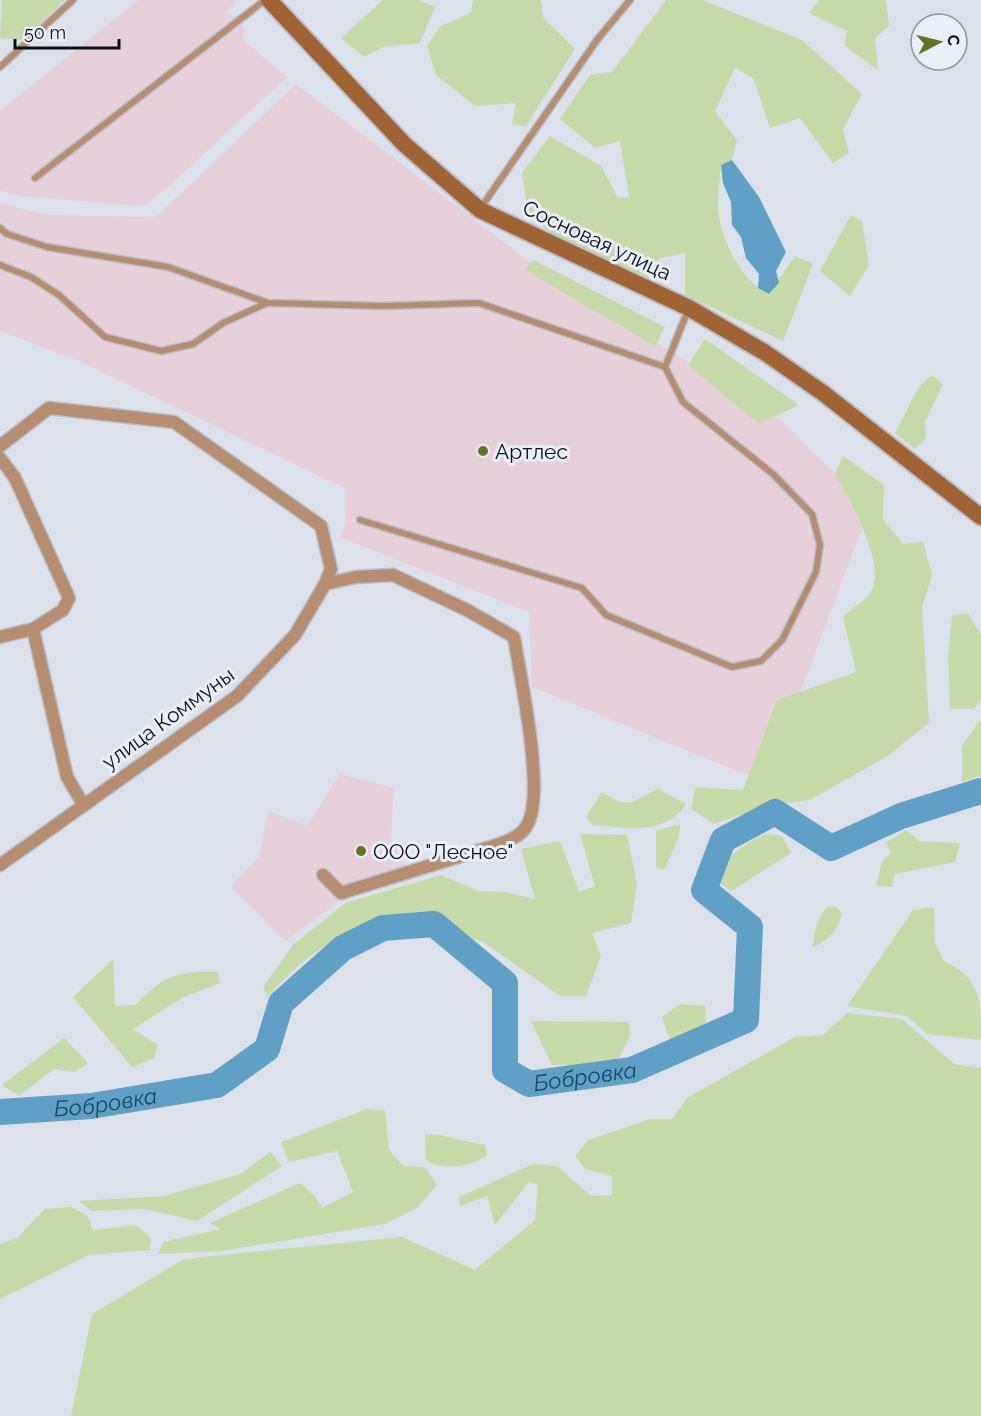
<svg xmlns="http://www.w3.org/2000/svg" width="981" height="1416" font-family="Raleway,sans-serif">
	<rect width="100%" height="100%" fill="#dce1ec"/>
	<g fill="#e8d0db">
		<path d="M138,0H233L235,3L227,11L246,30L242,39L287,77L167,188L143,206L23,196L0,191V111Z"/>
		<path d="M296,84L534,265L782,422L870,507L766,783L532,687L529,612L339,537L346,521L345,488L77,360L0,331V203L45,215L156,217Z"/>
		<path d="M340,774L394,788L391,839L412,878L342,899L285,941L231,886L259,857L268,811L307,826Z"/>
	</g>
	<g fill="#c7dba9">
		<path d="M2,0H65L22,40L0,38Z"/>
		<path d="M383,0H419L435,7L420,43L383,47L364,57L341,38Z"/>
		<path d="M473,0H541L543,18L575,49L526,126L512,125L516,103L475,106L436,75L427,45L441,26L471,13Z"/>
		<path d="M666,0H702L802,40L862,94L843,129L849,153L833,163L800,118L770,128L754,79L735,68L715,111L737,140L732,160L721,165C720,181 716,201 719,217C724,245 742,281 769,294L795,256L813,264L783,341L685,295V253L659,258L648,278L551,233L529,215L522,173L550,136L601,166L618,198L629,197L620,141L595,148L560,119L590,75L612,72Z"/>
		<path d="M819,0H886L889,26L875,38L878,70L845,46L847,31L809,13Z"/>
		<path d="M851,215L862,221L869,265L850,296L820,271Z"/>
		<path d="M533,260L665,327L655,346L525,270Z"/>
		<path d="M705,339L799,405L759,424L688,365Z"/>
		<path d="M932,375L943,384L925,422L926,438L915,449L895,433L919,387Z"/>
		<path d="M843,456L884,485L883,519L903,544L923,542L932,575L922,608L929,723L886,757L810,800L771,805L714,824L691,809L696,787L743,790L777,700L856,672L843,617C851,609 865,601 871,592C887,565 850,499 835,475Z"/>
		<path d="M968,613L981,635V700L974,709H950L948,659L952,616Z"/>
		<path d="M981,719V776L962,782V746Z"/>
		<path d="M658,789L686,804C664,837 628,827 593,825L586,817L602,792C632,811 631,801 658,789Z"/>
		<path d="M680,824L679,837L664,870L656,868V831Z"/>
		<path d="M906,830L919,841L960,843L955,862L895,874L892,887L876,886L882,862L891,853L886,842Z"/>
		<path d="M580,834L627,835L637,884L631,923L592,933L601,956L586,996H560L483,942L461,936L439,914C392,920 346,928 308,958C293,969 280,984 267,997L263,987L293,945L345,903L441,875L478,891L505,892L535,899L521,849L560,841L579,892L595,886Z"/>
		<path d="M766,834L782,836L791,853L731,891L719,882C725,854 741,845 766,834Z"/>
		<path d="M835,906L842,913C838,931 829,939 812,948L817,922L826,908Z"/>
		<path d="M934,907L935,943L944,961C981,980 981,997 981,1040L927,1034L907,1016L847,1006L913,910Z"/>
		<path d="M113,959L115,1006L136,1005C163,975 179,971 218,972L220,983L182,998L133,1029L158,1045L154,1058L132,1067L73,997Z"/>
		<path d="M680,1004L705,1006L706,1030L686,1040L669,1038L662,1017Z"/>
		<path d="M847,1013L902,1019L954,1064L981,1068V1416H71L92,1314L182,1260L211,1256L402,1237L475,1270L535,1220L538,1185L529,1182L495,1225L487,1196L460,1206L459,1197L533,1164L557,1166L591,1196L612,1195V1176L585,1169L575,1156L588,1140L650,1119H672L687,1098L795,1037L823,1035Z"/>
		<path d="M531,1021L629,1022L630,1036L615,1065H552Z"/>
		<path d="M64,1038L88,1063L75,1072L54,1069L19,1096L2,1085Z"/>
		<path d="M367,1109L385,1111L389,1150L403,1166L425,1167L437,1185L417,1208L385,1224L222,1251L158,1254L163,1242L220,1229L210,1223L300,1183L315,1196L322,1208L353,1192L337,1151L289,1162L281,1142Z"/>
		<path d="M425,1134C446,1134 464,1142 485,1145L487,1156C470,1166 443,1172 426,1160Z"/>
		<path d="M270,1152L282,1166L197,1221L145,1209L92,1211L79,1201L164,1196L240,1174Z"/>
		<path d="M72,1207L88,1217L93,1230L136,1225L151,1238L150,1250L89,1255L0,1299V1244L17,1238L45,1209Z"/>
	</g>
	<path fill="#61a0c5" d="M732,160L759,197L786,252L776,271L779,283L769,294L758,288L759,274L746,258L741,237L732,225L731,202L723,183L721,165Z"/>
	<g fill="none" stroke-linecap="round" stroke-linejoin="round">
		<path stroke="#61a0c5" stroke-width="26" id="s1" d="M0,1112L91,1106L217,1085L267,1049L281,1003L343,948L383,928L434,924L505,983V1070L529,1084L632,1070L746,1020L750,927L704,890L723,840L775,812L831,848L901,816L981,791"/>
		<defs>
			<g id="lane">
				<path d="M0,67L73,0"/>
				<path d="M35,178L265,0"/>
				<path d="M480,209L597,40L630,0"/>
				<path d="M0,228L7,234L47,247L168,267L268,303L383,306L479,303L665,367"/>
				<path d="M0,265L31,277L59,295L105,337L161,351L193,344L223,323L267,303"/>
				<path d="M360,520L582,588L606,615L732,667L761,661L782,640L816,572L820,545L812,514L773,474L683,402L665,367L689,308"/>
			</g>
			<g id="street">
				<path d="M0,446L49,408L174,422L321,526L331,569L325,584"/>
				<path d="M0,458L15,478L69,598L63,610L33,629"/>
				<path d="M0,637L33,629L67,777L83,804"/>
				<path d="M0,865L237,696L295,635L325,584L356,577L393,575L467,610L514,637C520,676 547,797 526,827C520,836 510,840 500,844L341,893L323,875"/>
			</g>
			<path id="secondary" d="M269,0L404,144L480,210L689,308L764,352L823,393L981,517"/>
		</defs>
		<use href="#lane" stroke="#bbbfc9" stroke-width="9"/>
		<use href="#street" stroke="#bbbfc9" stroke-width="15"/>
		<use href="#secondary" stroke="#bbbfc9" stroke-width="20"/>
		<use href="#lane" stroke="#b78d6f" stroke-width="6"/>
		<use href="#street" stroke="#b78d6f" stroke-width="12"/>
		<use href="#secondary" stroke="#9f6334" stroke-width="16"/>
	</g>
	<g fill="#637321" stroke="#e9eff9" stroke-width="2">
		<circle cx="483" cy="451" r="6"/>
		<circle cx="361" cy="851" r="6"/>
	</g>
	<g text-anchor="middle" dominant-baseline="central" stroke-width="6" stroke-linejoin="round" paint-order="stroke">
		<g font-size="21" fill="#0c0e11" stroke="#e9eff9">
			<text transform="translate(597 240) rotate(25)">Сосновая улица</text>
			<text transform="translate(168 718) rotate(-36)">улица Коммуны</text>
		</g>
		<g font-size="21" fill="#0c0e11" stroke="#e9eff9" text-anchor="start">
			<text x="495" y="451">Артлес</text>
			<text x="373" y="851">ООО "Лесное"</text>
		</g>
		<g font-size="22" font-style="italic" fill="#144661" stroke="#e9eff9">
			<text stroke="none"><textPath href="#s1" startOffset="771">Бобровка</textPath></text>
			<text stroke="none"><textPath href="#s1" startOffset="106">Бобровка</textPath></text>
		</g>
	</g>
	<g transform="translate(939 42) rotate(83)"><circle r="28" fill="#e9eff9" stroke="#91959c" stroke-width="1.5"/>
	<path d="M0-4.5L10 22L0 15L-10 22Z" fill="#637321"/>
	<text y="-9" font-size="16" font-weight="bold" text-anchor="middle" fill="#0c0e11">С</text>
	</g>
	<path d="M15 39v9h104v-9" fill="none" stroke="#0c0e11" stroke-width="3"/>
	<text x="24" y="39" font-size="18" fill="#0c0e11" stroke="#e9eff9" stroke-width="4.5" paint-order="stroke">50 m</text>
</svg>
